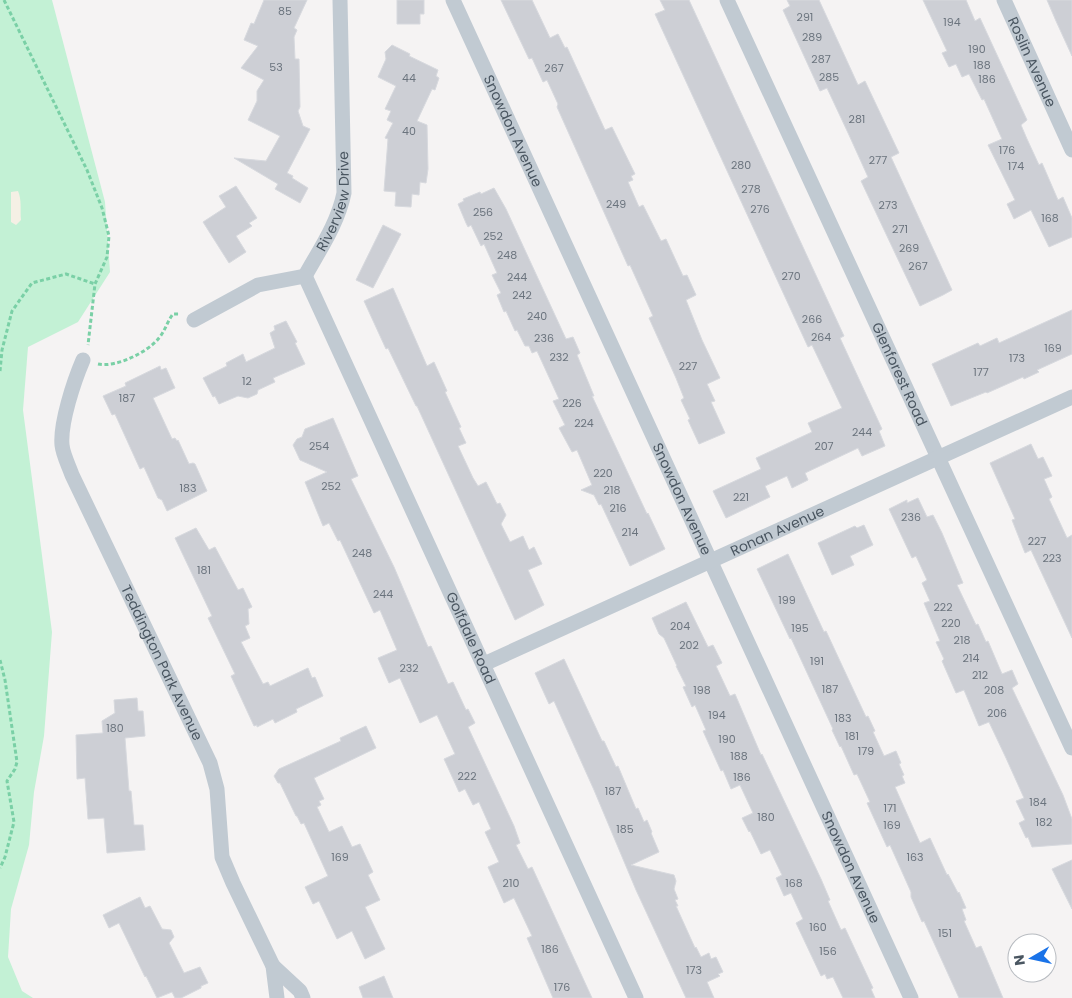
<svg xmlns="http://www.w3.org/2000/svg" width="1072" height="998" font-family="Poppins,sans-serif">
	<rect width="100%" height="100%" fill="#f5f3f3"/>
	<path fill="#c3f1d5" d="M0,0H52L105,202L110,272L78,322L28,347L23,410L52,632L44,736L34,792L29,845L11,909L8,957L22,991L33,998H0Z"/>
	<path fill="#f5f0e5" d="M18,191C22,200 20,210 21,220L16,225L11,222V192Z"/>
	<g fill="#cdcfd5" stroke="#d7d9de">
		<path d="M264,0H307L294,28L297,30L294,37L295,59H299L300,107L298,111L303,126L310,129L287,173L293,176L292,178L308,188L300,203L275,189L278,184L234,158L266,161L280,136L248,120L257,101V91L264,80L241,68L258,46L244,40L251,23L254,24Z"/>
		<path d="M397,0H424V14H420V24H397Z"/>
		<path d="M501,0H532L550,38L558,34L565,48L567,47L605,130L612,127L635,174L631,176L633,180L628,182L639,207L643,205L661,241L666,239L683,276L687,275L696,295L686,300L702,340L720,378L707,384L715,401L711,402L725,433L699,444L688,420L690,419L681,400L684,398L676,378L649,318L653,316L630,265L628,266L557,107L558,104L547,80L543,82L532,58L529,59Z"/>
		<path d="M660,0H689L844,336L840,338L882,429L879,431L885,446L862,456L858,448L805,473L808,480L792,488L787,476L765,486L770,497L726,518L713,491L761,469L756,458L812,432L808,423L842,408L812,345L808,347L655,14L665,10Z"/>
		<path d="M787,0H819L858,85L865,81L899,153L891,157L952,290L943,295L920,306L861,181L868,177L849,135L827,88L820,91L783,10L790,6Z"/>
		<path d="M923,0H966L975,21L980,18L1027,120L1021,125L1027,139L1039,165L1042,163L1058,200L1063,197L1072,218V237L1049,247L1031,210L1014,219L1007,204L1015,200L988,145L1002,139L984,99L982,100L969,74L962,77L956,64L949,67L942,53L947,51Z"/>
		<path d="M1047,0H1072V56L1056,21Z"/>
		<path d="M392,45L410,54L409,56L438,70L436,76L439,78L435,90L432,89L417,121L427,125L428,169L426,183L420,182L419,195L412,194L411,207L395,206L396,192L384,191L388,139L385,138L393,123L387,120L391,111L385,109L396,86L378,77L386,59L385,52Z"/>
		<path d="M236,186L257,218L249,223L252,226L236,236L246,252L229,263L203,222L226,207L219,196Z"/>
		<path d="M494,188L506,209L566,339L573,337L580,353L577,355L594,396H592L647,514L648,513L665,549L630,566L601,504L599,505L594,495L581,490L592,485L577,450L572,452L559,428L565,425L553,401L559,399L537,351L532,353L529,346H525L517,330L515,331L506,311L504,312L497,295L501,293L492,275L497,273L484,244L481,246L471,225L468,227L466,223L458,204L464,201L463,199L480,192L481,194Z"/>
		<path d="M383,225L401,234L373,288L356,280Z"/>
		<path d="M393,288L427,366L434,362L447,391L445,392L461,427L459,428L466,443L458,446L473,478L478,486L486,482L497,504L500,503L506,515L501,524L510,542L523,536L529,550L534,547L542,564L528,570L544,605L515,620L417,406H416L388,348L386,349L364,301Z"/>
		<path d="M1072,310V354L1037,370L1039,372L1024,379L1023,377L987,393L986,392L951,406L932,364L978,343L980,346L997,338L999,343Z"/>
		<path d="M286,321L297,342L295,343L305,364L273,378L275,382L258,390L257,394L248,398L238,396L219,404L215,396L213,397L203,378L227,366L226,363L243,354L246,362L275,348L270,333L275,330L274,326Z"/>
		<path d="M160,366L161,370L166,368L175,388L153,398L172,439L175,438L177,441L178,440L189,464L193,463L195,464L207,491L167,511L162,500L158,498L144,467L140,469L115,414L112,415L103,396L126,386L125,383Z"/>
		<path d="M333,418L358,476L351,479L394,567L428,647L431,646L448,684L453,682L466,710L468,709L475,723L468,727L514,826L520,843L516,845L528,869L532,867L592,998H553L527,938L532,936L514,898L504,903L488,867L499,862L485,832L491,829L479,802L473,805L465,789L459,792L444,759L455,754L437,715L420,723L400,678L389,683L378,658L397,650L380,610L374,613L340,540L338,541L329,523L323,526L305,482L327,472L300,460L293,445L297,439L302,437L305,429Z"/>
		<path d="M1031,444L1038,459L1043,457L1052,476L1044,479L1052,497L1049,499L1067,538L1072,535V638L1031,550L1025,553L1012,520L1015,519L990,463Z"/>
		<path d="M918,498L927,517L933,515L942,533L963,583L957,585L976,625L978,624L986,642L988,641L1002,674L1012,670L1018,684L1012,688L1063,795L1072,819V844L1032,847L1028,837L1026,838L1019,823L1025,820L1016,801L1024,798L1006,758L989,722L979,726L964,690L956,693L942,661L944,659L936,642L940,641L924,603L930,601L922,583L927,580L916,556L912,558L889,509L907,500V503Z"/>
		<path d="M864,525L873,545L850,556L854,565L832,575L818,543L855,526L857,528Z"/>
		<path d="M196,528L209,550L215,547L238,590L243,588L252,607L248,609L249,624L245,626L250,638L241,642L263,684L268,682L270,686L308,668L312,678L315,677L323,696L296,709L297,712L275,723L273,719L257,727V725L254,726L231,676L235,674L208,618L212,616L175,538Z"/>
		<path d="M788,554L824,632L826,631L866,717L868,716L875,731L873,732L884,756L896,751L901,763L899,764L904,775L902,776L905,783L895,787L920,843L930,838L947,875L948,874L958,893L959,892L966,908L962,909L966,920L964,921L976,948L981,946L1003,998H959L924,921L922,922L911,897V892L890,845L887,847L867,803L870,802L857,774L854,775L841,746L840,747L832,730L833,729L791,638L790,639L757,569Z"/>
		<path d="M686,602L708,647L713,645L722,663L716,666L730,696L735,694L761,755L762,754L821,879L830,900L828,901L841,930L845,928L873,988L871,989L875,998H843L833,977L827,979L825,974L821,976L796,923L803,919L791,893L784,896L776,878L782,875L770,850L761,854L750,831L749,832L742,818L753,813L740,785L731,789L723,770L721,771L703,731L706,730L695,705L692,707L683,687L686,686L676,666H677L664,638L659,634L652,618Z"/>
		<path d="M564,659L602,741H604L616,767L618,766L636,809L638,808L644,822L647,820L652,832L651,833L659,852L631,865L674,875L676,881L674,889L678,899L675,900L678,906H676L695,948L696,947L701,957L709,953L711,959L716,957L723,972L718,974L720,976L707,982L714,998H686L636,890L594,790L554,701L549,704L535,673Z"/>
		<path d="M137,698L138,711H143L145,736L125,738L129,791H131L134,825H143L145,850L107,853L104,818L88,819L85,778L77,779L76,735L103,733L102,721L115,713L114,700Z"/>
		<path d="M366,726L376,748L314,778L324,799L319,801L321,805L317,807L329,832L342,826L352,847L360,844L373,872L368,875L380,900L365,907L385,949L365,959L352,931L337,939L319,901L313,904L305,887L328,876L304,823L301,824L297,816H296L280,783H278L274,776L279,769L341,741L340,738Z"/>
		<path d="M1072,860V909L1052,869Z"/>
		<path d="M140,897L145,908L150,906L162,929L171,930L174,937L169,943L184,973L200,967L208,983L201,986V988L181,998H175L172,992L157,998L146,976L145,977L119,923L109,928L103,915Z"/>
		<path d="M384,976L393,998H363L359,987Z"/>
	</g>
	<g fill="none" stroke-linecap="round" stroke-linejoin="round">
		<g stroke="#7ad0a6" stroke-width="3" stroke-dasharray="4 2.5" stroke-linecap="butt">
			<path d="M4,0L87,170L102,208L109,236L107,257L95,284L88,345"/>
			<path d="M98,364C116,368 148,352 159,338C165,331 167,322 173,314H180"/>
			<path d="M0,371L2,350L12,311L32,283L66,274L95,284"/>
			<path d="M0,660L5,680L17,762L15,769L7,781L14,822L5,857L0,868"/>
		</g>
		<g stroke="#c1cad2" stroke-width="15">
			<path id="s1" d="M453,0L911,998"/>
			<path id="s2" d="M727,0L1072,748"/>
			<path id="s3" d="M1004,0L1072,150"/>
			<path id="s4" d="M305,276L636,998"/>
			<path id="s5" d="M305,276C320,249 338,223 344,193L340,0"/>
			<path d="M194,320L258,285L305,276"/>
			<path id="s6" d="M83,360C74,381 60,423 62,445C63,455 69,466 72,475L210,763L217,789L222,857L233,883L273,966L277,998"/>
			<path id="s7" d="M484,664L1072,397"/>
			<path d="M273,966L300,991L303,998"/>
		</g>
	</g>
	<g text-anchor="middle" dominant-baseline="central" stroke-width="4" stroke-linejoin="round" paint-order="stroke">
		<g font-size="11" fill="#6b747e">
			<text x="285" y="11">85</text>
			<text x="805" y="17">291</text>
			<text x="952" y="22">194</text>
			<text x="812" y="37">289</text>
			<text x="977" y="49">190</text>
			<text x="821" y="59">287</text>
			<text x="982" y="65">188</text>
			<text x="276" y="67">53</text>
			<text x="554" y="68">267</text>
			<text x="829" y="77">285</text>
			<text x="409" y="78">44</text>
			<text x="987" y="79">186</text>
			<text x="857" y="119">281</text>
			<text x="409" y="131">40</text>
			<text x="1007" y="150">176</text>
			<text x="878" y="160">277</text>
			<text x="741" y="165">280</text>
			<text x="1016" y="166">174</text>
			<text x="751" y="189">278</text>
			<text x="616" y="204">249</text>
			<text x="888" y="205">273</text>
			<text x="760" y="209">276</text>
			<text x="483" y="212">256</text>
			<text x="1050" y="218">168</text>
			<text x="900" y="229">271</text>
			<text x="493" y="236">252</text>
			<text x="909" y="248">269</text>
			<text x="507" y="255">248</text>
			<text x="918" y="266">267</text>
			<text x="791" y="276">270</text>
			<text x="517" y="277">244</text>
			<text x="522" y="295">242</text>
			<text x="537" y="316">240</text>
			<text x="812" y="319">266</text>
			<text x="821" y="337">264</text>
			<text x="544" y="338">236</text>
			<text x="1053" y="348">169</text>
			<text x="559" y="357">232</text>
			<text x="1017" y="358">173</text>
			<text x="688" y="366">227</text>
			<text x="981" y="372">177</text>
			<text x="247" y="381">12</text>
			<text x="127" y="398">187</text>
			<text x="572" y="403">226</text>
			<text x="584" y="423">224</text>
			<text x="862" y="432">244</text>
			<text x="319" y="446">254</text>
			<text x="824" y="446">207</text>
			<text x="603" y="473">220</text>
			<text x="331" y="486">252</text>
			<text x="188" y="488">183</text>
			<text x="612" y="490">218</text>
			<text x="741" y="497">221</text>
			<text x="618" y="508">216</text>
			<text x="911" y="517">236</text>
			<text x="630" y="532">214</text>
			<text x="1037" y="541">227</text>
			<text x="362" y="553">248</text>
			<text x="1052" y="558">223</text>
			<text x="204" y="570">181</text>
			<text x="383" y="594">244</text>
			<text x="787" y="600">199</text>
			<text x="943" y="607">222</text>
			<text x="951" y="623">220</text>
			<text x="680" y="626">204</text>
			<text x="800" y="628">195</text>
			<text x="962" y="640">218</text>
			<text x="689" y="645">202</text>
			<text x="971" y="658">214</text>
			<text x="817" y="661">191</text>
			<text x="409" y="668">232</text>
			<text x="980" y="675">212</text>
			<text x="830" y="689">187</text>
			<text x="702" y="690">198</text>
			<text x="994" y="690">208</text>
			<text x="997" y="713">206</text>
			<text x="717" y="715">194</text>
			<text x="843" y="718">183</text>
			<text x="115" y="728">180</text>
			<text x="852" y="736">181</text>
			<text x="727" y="739">190</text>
			<text x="866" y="751">179</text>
			<text x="739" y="756">188</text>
			<text x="467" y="776">222</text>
			<text x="742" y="777">186</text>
			<text x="613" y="791">187</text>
			<text x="1038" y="802">184</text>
			<text x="890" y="808">171</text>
			<text x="766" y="817">180</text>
			<text x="1044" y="822">182</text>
			<text x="892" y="825">169</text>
			<text x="625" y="829">185</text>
			<text x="340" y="857">169</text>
			<text x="915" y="857">163</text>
			<text x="511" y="883">210</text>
			<text x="794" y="883">168</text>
			<text x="818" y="927">160</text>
			<text x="945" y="933">151</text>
			<text x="550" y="949">186</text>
			<text x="828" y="951">156</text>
			<text x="694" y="970">173</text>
			<text x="562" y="987">176</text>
		</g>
		<g font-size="14" fill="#4a5661" stroke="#fff">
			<text stroke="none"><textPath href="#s3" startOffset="68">Roslin Avenue</textPath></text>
			<text stroke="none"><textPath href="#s1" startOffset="144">Snowdon Avenue</textPath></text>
			<text stroke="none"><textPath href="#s5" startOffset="82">Riverview Drive</textPath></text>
			<text stroke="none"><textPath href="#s2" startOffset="412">Glenforest Road</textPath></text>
			<text stroke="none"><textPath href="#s1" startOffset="549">Snowdon Avenue</textPath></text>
			<text stroke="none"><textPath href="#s7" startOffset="322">Ronan Avenue</textPath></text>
			<text stroke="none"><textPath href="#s4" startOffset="398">Golfdale Road</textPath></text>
			<text stroke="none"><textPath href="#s6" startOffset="328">Teddington Park Avenue</textPath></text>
			<text stroke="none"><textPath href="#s1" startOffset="954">Snowdon Avenue</textPath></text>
		</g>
	</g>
	<g transform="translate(1032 958) rotate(261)"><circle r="24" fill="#ffffff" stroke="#b7bbc0"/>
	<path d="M0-4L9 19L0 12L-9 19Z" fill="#1a73e8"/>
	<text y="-8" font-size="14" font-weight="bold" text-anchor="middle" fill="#4a5661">N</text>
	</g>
</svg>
